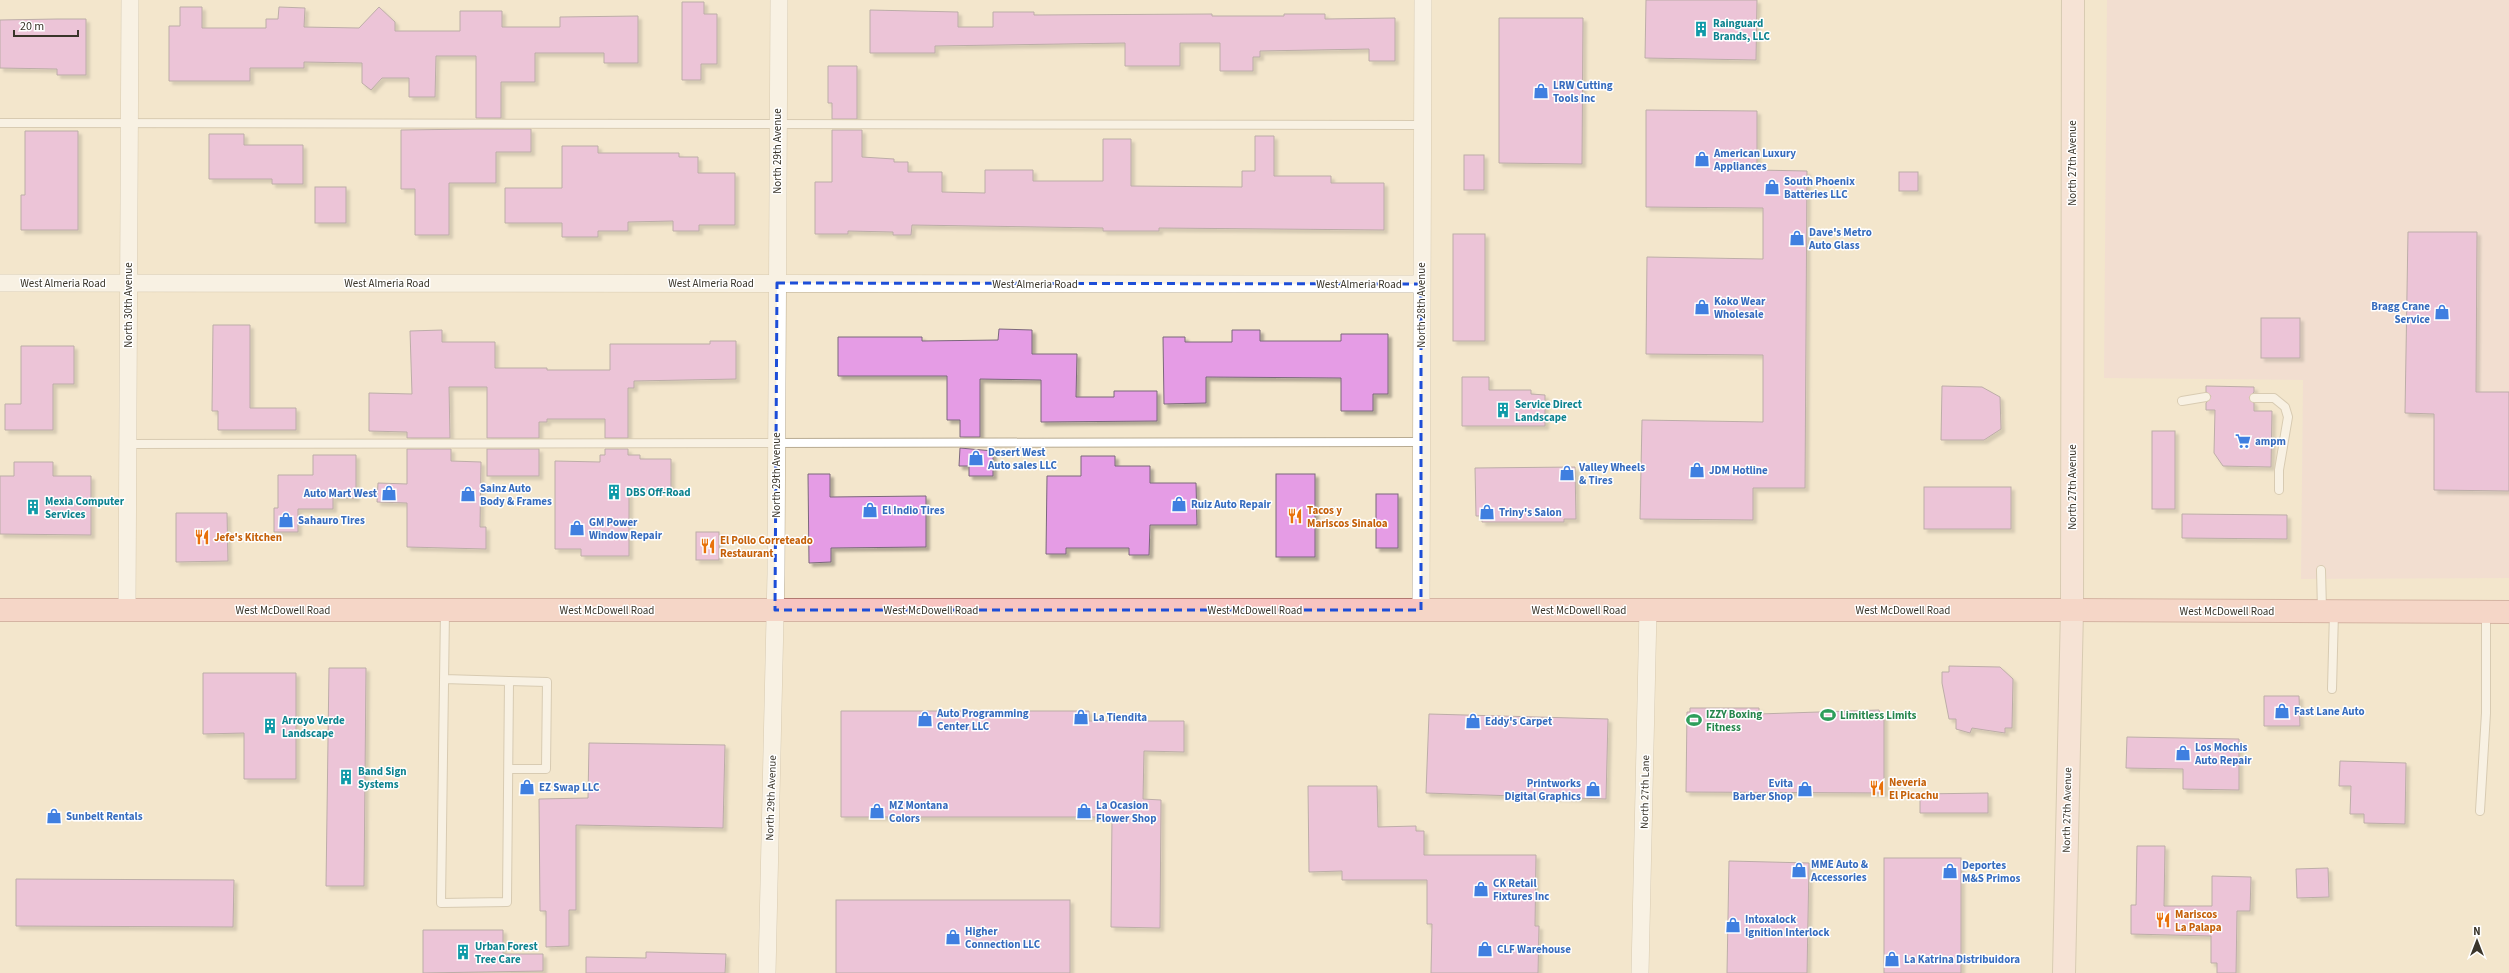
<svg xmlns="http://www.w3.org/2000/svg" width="2509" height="973" font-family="'Source Sans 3',sans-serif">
	<defs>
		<filter id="shadow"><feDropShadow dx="3.5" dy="3.5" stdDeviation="1" flood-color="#0004"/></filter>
	</defs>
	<rect width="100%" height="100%" fill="#f3e6cc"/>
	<path fill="#f1d6d6" d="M2107,0H2509V578L2301,579L2303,380L2104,378Z"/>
	<g fill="#e59ce5" stroke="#7b687b" filter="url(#shadow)">
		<path d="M1646,0H1757L1756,60L1645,58Z"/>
		<path d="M682,2H704V14H717V64H701V80H682Z"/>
		<path d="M180,7H202V28H266V19H278L279,7L305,8L304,27L359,28L379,7L395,22V31H460V11H502V27H560V17L638,16V63H604V53H535V82H501V118H476V56H436L435,97H409V78H382L371,90L362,83V63L304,62V68H250V81H169V26H180Z"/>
		<path d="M870,10L958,12V27H993V12H1034V15L1212,14V16H1284V14H1325V19L1395,18V61H1369V49L1260,51V57H1253V71H1220V43H1180V66H1125V43L935,46V53H870Z"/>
		<path d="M1499,18H1583L1582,164L1499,163Z"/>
		<path d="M57,19H86V75H57V69L0,68V20Z"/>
		<path d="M828,66H857V119H832V103H828Z"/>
		<path d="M1646,110L1757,111V170L1807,171L1805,488H1753V520L1640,519L1642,420L1763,422V355L1646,354L1647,257L1763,259V208L1646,207Z"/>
		<path d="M476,129H531V152H496V183H449V235H415V189H401V130Z"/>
		<path d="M832,130H862V157L894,159V162H908V172H942V192L985,193V170H1033V181H1103V139H1131V186L1242,187V171H1255V136H1274V176H1331V183H1384V230L1159,228V231H1103V228L912,225L911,235H893V232L848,231V234H815V182H832Z"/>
		<path d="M25,131H78V230H21V195H25Z"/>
		<path d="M209,134H244V145H303V184H272V179H209Z"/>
		<path d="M562,146H598V153H679V157H698V173H735V225H699V231H673V221L628,222V231H598V237H562V223H505V188H562Z"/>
		<rect x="1464" y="155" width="20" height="35"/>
		<rect x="1899" y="172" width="19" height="19"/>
		<rect x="315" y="187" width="31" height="36"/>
		<path d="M2408,232H2477L2476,392H2509V491L2434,490V414L2405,413Z"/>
		<rect x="1453" y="234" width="32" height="107"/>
		<rect x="2261" y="318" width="39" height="40"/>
		<path d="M213,325H250V408H296V430H218V411H212Z"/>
		<path d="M999,329L1032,330V354H1077L1076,397H1114V391H1157V421L1041,422V380L980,379V437H960V420H947V376H838V337H922V341L998,340Z"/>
		<path d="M442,330V342H495V368H547V370H610V344H710V341H736V379L634,381V388H628V438H605V419H547V422H539V438H487V387H449L450,438H407V432L369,431V393L412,394L410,331Z"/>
		<path d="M1232,330H1260V341H1341V334H1388V394H1373V411H1341V378L1206,377V403L1164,404L1163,337H1185V342H1232Z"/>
		<path d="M21,346H74V384H53V430H5V404H21Z"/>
		<path d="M1462,377H1489V390H1531V394L1545,395V426H1462Z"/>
		<path d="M1942,386L1982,387L2000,397L2001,429L1984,440H1941Z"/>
		<path d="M2206,386L2254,387V392L2249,398L2254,403V411H2272L2271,467L2223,466L2214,453L2215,410H2206V403L2211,396L2206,392Z"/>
		<rect x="2152" y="431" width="23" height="78"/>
		<path d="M960,448L993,451V476H969V466H959Z"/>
		<path d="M407,449H451V461L481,462L480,527H486V549L407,547V503L377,502L378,483L407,484Z"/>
		<rect x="487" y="449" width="52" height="27"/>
		<path d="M605,449H628V455H640V459H671V490H629V556H581V549H555V461L600,462V455H605Z"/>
		<path d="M313,455H356V498H333V509H298V532H274V508H278V475H313Z"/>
		<path d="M1081,456H1115V466H1150V483H1196L1197,525H1150L1149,555H1129V548H1066V554H1046L1047,476H1081Z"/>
		<path d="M14,462H53V476H91V535L0,534V476H14Z"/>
		<path d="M1575,467L1576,519H1564V522H1482V516H1476L1475,468Z"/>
		<path d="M808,474H830V497L926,496V547L831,548V562L809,563Z"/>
		<rect x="1276" y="474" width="39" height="83"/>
		<rect x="1924" y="487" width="87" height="42"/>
		<rect x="1376" y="494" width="22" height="54"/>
		<path d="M176,513H227L228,561L176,562Z"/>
		<path d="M2182,514L2287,515V539L2182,538Z"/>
		<rect x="696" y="532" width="23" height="28"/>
		<path d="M1949,666L2000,667L2013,679L2012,728H2005V733L1972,728L1970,733L1956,729V719H1949L1942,683V672H1949Z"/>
		<path d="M329,668H366L364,886H326Z"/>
		<path d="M203,673H296V779H244V733L203,734Z"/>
		<path d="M2264,696H2299L2300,726H2264Z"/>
		<path d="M1690,708H1759V714L1879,710L1880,714H1884V793L1686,792L1687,712H1690Z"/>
		<path d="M841,711H1089V721H1184V752L1144,751L1143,799L1161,800L1160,928L1111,927L1112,817H841Z"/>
		<path d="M1429,714L1608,719L1606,799L1426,793Z"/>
		<path d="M2127,737L2239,739V790L2183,789V769L2126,768Z"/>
		<path d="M589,743L725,745L723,828L576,825V910H569V946L546,947V911H540L539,799L588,798Z"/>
		<path d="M2340,761L2406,763L2405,824L2364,823V814H2350L2351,786H2339Z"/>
		<path d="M1308,786H1377L1378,827L1416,826V831H1424V855H1536L1535,926H1539L1538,973H1431L1432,924H1427V880H1342V871L1309,872Z"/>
		<path d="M1988,793V813H1920V794Z"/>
		<path d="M2137,846H2165L2164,906H2212V876L2251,877L2250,911H2237L2236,973H2217V963H2211V936L2131,934V905H2136Z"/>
		<rect x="1884" y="858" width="77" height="115"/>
		<path d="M1729,861L1809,863L1807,973H1727Z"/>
		<path d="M2328,868L2329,897L2297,898L2296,869Z"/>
		<path d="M16,879L234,880L233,927L16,926Z"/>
		<rect x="836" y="900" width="234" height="73"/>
		<path d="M423,930H503V954H543V971L423,973Z"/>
		<path d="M646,952L726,954L725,973H586V957L646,958Z"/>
	</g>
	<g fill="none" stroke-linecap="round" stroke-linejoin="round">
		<defs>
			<g id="lane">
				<path d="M0,123L1421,125"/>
				<path d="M2254,398H2274L2285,407L2288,417L2279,470V490"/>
				<path d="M2182,401L2206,397"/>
				<path d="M128,444L1420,442"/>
				<path d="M2321,570L2322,610"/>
				<path d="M444,679L509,681L507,902L441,903L445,610"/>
				<path d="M2332,689L2334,612"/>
				<path d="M509,769H546L547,682L509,681"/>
				<path d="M2480,811L2486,713V613"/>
			</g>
			<g id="street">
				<path d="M0,283L1421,284"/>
				<path d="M127,610L130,0"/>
				<path d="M1421,610L1423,0"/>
				<path d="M767,973L776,574L779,0"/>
				<path d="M1640,973L1648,610"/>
			</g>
			<path id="secondary" d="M2064,973L2072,610L2073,0"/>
			<path id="primary" d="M0,610H2072L2509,612"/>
		</defs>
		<use href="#lane" stroke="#b8ab92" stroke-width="10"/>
		<use href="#street" stroke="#b8ab92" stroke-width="18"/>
		<use href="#secondary" stroke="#b8ab92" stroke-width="24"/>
		<use href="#primary" stroke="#b27871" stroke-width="24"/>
		<use href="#lane" stroke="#fff" stroke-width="8"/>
		<use href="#street" stroke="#fff" stroke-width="17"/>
		<use href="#secondary" stroke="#fbe1e0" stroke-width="22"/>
		<use href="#primary" stroke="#f8c4c1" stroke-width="22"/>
	</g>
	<path d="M0 0H2509V973H0ZM777,283L1421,284V610H775Z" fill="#f3e6cc" fill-opacity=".55" fill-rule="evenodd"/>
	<path fill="none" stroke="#1d4ed8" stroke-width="3" stroke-dasharray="8 5" stroke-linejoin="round" d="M777,283L1421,284V610H775Z"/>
	<defs>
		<symbol id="building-bare" viewBox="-9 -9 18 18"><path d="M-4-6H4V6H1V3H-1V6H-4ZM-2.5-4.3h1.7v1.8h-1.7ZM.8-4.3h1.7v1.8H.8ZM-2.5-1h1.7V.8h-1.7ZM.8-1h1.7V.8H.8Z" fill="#0f9aa8" stroke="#fff" stroke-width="2.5" paint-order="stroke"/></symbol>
		<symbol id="shop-bare" viewBox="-9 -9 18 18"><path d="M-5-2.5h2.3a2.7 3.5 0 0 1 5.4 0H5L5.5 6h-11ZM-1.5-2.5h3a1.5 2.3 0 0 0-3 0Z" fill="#3f7fe0" stroke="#fff" stroke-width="2.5" paint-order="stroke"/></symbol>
		<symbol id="supermarket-bare" viewBox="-9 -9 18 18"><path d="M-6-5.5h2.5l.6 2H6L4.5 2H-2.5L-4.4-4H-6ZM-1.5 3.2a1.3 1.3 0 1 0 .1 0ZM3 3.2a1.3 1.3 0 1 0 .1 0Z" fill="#3f7fe0" stroke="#fff" stroke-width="2.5" paint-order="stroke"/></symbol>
		<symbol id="restaurant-bare" viewBox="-9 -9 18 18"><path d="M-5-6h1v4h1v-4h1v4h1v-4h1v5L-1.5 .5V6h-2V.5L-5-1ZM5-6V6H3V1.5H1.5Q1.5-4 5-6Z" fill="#e8710a" stroke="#fff" stroke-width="2.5" paint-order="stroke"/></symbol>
		<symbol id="stadium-bare" viewBox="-9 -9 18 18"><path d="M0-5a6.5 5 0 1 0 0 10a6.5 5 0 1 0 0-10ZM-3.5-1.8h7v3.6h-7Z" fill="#2e9e5b" stroke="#fff" stroke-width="2.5" paint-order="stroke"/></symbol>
	</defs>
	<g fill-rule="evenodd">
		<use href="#building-bare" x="1690" y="18" width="22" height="22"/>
		<use href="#shop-bare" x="1530" y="80" width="22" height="22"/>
		<use href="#shop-bare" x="1691" y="148" width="22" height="22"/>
		<use href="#shop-bare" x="1761" y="176" width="22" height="22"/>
		<use href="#shop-bare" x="1786" y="227" width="22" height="22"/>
		<use href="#shop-bare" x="1691" y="296" width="22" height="22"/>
		<use href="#shop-bare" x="2431" y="301" width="22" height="22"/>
		<use href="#building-bare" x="1492" y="399" width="22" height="22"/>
		<use href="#supermarket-bare" x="2232" y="430" width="22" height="22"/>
		<use href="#shop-bare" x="965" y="447" width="22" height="22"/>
		<use href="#shop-bare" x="1686" y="459" width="22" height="22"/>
		<use href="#shop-bare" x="1556" y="462" width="22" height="22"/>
		<use href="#building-bare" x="603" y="481" width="22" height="22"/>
		<use href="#shop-bare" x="378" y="482" width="22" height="22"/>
		<use href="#shop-bare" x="457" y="483" width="22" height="22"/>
		<use href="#shop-bare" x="1168" y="493" width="22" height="22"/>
		<use href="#building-bare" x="22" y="496" width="22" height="22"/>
		<use href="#shop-bare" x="859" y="499" width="22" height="22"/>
		<use href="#shop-bare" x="1476" y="501" width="22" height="22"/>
		<use href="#restaurant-bare" x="1284" y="505" width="22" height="22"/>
		<use href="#shop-bare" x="275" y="509" width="22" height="22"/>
		<use href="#shop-bare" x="566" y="517" width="22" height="22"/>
		<use href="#restaurant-bare" x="191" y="526" width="22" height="22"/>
		<use href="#restaurant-bare" x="697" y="535" width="22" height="22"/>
		<use href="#shop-bare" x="2271" y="700" width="22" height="22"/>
		<use href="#stadium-bare" x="1817" y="704" width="22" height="22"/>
		<use href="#shop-bare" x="1070" y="706" width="22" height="22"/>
		<use href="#shop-bare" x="914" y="708" width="22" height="22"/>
		<use href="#stadium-bare" x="1683" y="709" width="22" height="22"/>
		<use href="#shop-bare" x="1462" y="710" width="22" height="22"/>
		<use href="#building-bare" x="259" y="715" width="22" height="22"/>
		<use href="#shop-bare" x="2172" y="742" width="22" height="22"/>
		<use href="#building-bare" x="335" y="766" width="22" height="22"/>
		<use href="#shop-bare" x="516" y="776" width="22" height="22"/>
		<use href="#restaurant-bare" x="1866" y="777" width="22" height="22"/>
		<use href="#shop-bare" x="1582" y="778" width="22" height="22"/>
		<use href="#shop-bare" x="1794" y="778" width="22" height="22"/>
		<use href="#shop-bare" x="866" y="800" width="22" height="22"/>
		<use href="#shop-bare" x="1073" y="800" width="22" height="22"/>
		<use href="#shop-bare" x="43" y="805" width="22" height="22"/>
		<use href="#shop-bare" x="1788" y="859" width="22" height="22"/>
		<use href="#shop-bare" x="1939" y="860" width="22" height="22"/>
		<use href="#shop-bare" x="1470" y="878" width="22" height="22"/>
		<use href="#restaurant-bare" x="2152" y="909" width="22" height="22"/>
		<use href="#shop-bare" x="1722" y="914" width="22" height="22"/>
		<use href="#shop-bare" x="942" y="926" width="22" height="22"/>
		<use href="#shop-bare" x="1474" y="938" width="22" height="22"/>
		<use href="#building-bare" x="452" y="941" width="22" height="22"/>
		<use href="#shop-bare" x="1881" y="948" width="22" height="22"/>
	</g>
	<g text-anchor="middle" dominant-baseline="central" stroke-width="3" stroke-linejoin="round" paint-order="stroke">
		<g font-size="11" font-weight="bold" fill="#0d838f" stroke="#fff" text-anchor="start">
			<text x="1713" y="23">Rainguard<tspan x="1713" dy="13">Brands, LLC</tspan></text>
			<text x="1515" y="404">Service Direct<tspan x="1515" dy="13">Landscape</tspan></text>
			<text x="626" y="492">DBS Off-Road</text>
			<text x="45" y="501">Mexia Computer<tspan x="45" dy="13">Services</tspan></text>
			<text x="282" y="720">Arroyo Verde<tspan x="282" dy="13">Landscape</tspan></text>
			<text x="358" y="771">Band Sign<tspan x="358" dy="13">Systems</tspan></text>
			<text x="475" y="946">Urban Forest<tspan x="475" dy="13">Tree Care</tspan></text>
		</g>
		<g font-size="11" font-weight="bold" fill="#366cbe" stroke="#fff" text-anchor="start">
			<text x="1553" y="85">LRW Cutting<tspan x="1553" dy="13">Tools Inc</tspan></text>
			<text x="1714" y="153">American Luxury<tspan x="1714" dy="13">Appliances</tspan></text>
			<text x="1784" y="181">South Phoenix<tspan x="1784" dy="13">Batteries LLC</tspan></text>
			<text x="1809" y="232">Dave's Metro<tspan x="1809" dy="13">Auto Glass</tspan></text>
			<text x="1714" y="301">Koko Wear<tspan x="1714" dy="13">Wholesale</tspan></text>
			<text x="2430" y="306" text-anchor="end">Bragg Crane<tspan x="2430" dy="13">Service</tspan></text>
			<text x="2255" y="441">ampm</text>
			<text x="988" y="452">Desert West<tspan x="988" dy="13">Auto sales LLC</tspan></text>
			<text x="1579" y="467">Valley Wheels<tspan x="1579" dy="13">&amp; Tires</tspan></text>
			<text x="1709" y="470">JDM Hotline</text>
			<text x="480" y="488">Sainz Auto<tspan x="480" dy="13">Body &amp; Frames</tspan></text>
			<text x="377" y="493" text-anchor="end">Auto Mart West</text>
			<text x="1191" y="504">Ruiz Auto Repair</text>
			<text x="882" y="510">El Indio Tires</text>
			<text x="1499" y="512">Triny's Salon</text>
			<text x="298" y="520">Sahauro Tires</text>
			<text x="589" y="522">GM Power<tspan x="589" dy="13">Window Repair</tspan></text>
			<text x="2294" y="711">Fast Lane Auto</text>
			<text x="937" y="713">Auto Programming<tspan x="937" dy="13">Center LLC</tspan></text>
			<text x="1093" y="717">La Tiendita</text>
			<text x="1485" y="721">Eddy's Carpet</text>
			<text x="2195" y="747">Los Mochis<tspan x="2195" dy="13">Auto Repair</tspan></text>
			<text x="1581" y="783" text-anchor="end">Printworks<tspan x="1581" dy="13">Digital Graphics</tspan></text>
			<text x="1793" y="783" text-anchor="end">Evita<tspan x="1793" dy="13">Barber Shop</tspan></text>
			<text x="539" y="787">EZ Swap LLC</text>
			<text x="889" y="805">MZ Montana<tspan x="889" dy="13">Colors</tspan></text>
			<text x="1096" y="805">La Ocasion<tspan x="1096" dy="13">Flower Shop</tspan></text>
			<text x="66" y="816">Sunbelt Rentals</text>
			<text x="1811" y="864">MME Auto &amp;<tspan x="1811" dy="13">Accessories</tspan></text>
			<text x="1962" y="865">Deportes<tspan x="1962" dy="13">M&amp;S Primos</tspan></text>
			<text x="1493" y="883">CK Retail<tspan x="1493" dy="13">Fixtures Inc</tspan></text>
			<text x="1745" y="919">Intoxalock<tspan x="1745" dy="13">Ignition Interlock</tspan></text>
			<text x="965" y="931">Higher<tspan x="965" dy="13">Connection LLC</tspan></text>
			<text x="1497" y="949">CLF Warehouse</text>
			<text x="1904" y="959">La Katrina Distribuidora</text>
		</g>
		<g font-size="11" fill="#3a352a" stroke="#fff">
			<text transform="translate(777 151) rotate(-90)">North 29th Avenue</text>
			<text transform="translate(2072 163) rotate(-90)">North 27th Avenue</text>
			<text x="63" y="283">West Almeria Road</text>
			<text x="387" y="283">West Almeria Road</text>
			<text x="711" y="283">West Almeria Road</text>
			<text x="1035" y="284">West Almeria Road</text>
			<text x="1359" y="284">West Almeria Road</text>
			<text transform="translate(128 305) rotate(-90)">North 30th Avenue</text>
			<text transform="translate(1421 305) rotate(-90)">North 28th Avenue</text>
			<text transform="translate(776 475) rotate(-90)">North 29th Avenue</text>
			<text transform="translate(2072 487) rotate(-90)">North 27th Avenue</text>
			<text x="283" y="610">West McDowell Road</text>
			<text x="607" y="610">West McDowell Road</text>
			<text x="931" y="610">West McDowell Road</text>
			<text x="1255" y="610">West McDowell Road</text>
			<text x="1579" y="610">West McDowell Road</text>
			<text x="1903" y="610">West McDowell Road</text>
			<text x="2227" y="611">West McDowell Road</text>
			<text transform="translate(1645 792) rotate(-89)">North 27th Lane</text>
			<text transform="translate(771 798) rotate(-88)">North 29th Avenue</text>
			<text transform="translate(2067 810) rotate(-89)">North 27th Avenue</text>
		</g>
		<g font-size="11" font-weight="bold" fill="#c56008" stroke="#fff" text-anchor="start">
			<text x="1307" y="510">Tacos y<tspan x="1307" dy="13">Mariscos Sinaloa</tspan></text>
			<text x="214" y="537">Jefe's Kitchen</text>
			<text x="720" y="540">El Pollo Correteado<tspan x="720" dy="13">Restaurant</tspan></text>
			<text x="1889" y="782">Neveria<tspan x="1889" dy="13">El Picachu</tspan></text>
			<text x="2175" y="914">Mariscos<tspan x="2175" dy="13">La Palapa</tspan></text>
		</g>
		<g font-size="11" font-weight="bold" fill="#27864d" stroke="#fff" text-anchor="start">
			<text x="1706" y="714">IZZY Boxing<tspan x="1706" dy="13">Fitness</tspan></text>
			<text x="1840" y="715">Limitless Limits</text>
		</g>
	</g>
	<g transform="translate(2477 941)" stroke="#ffffff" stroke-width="3" paint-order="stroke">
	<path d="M0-3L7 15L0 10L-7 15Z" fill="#3a352a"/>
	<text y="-6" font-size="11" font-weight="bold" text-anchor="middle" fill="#3a352a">N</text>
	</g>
	<path d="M14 30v6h64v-6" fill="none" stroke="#3a352a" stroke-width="2"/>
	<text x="20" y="30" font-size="12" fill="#3a352a" stroke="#ffffff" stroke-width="3" paint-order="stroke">20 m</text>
</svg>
